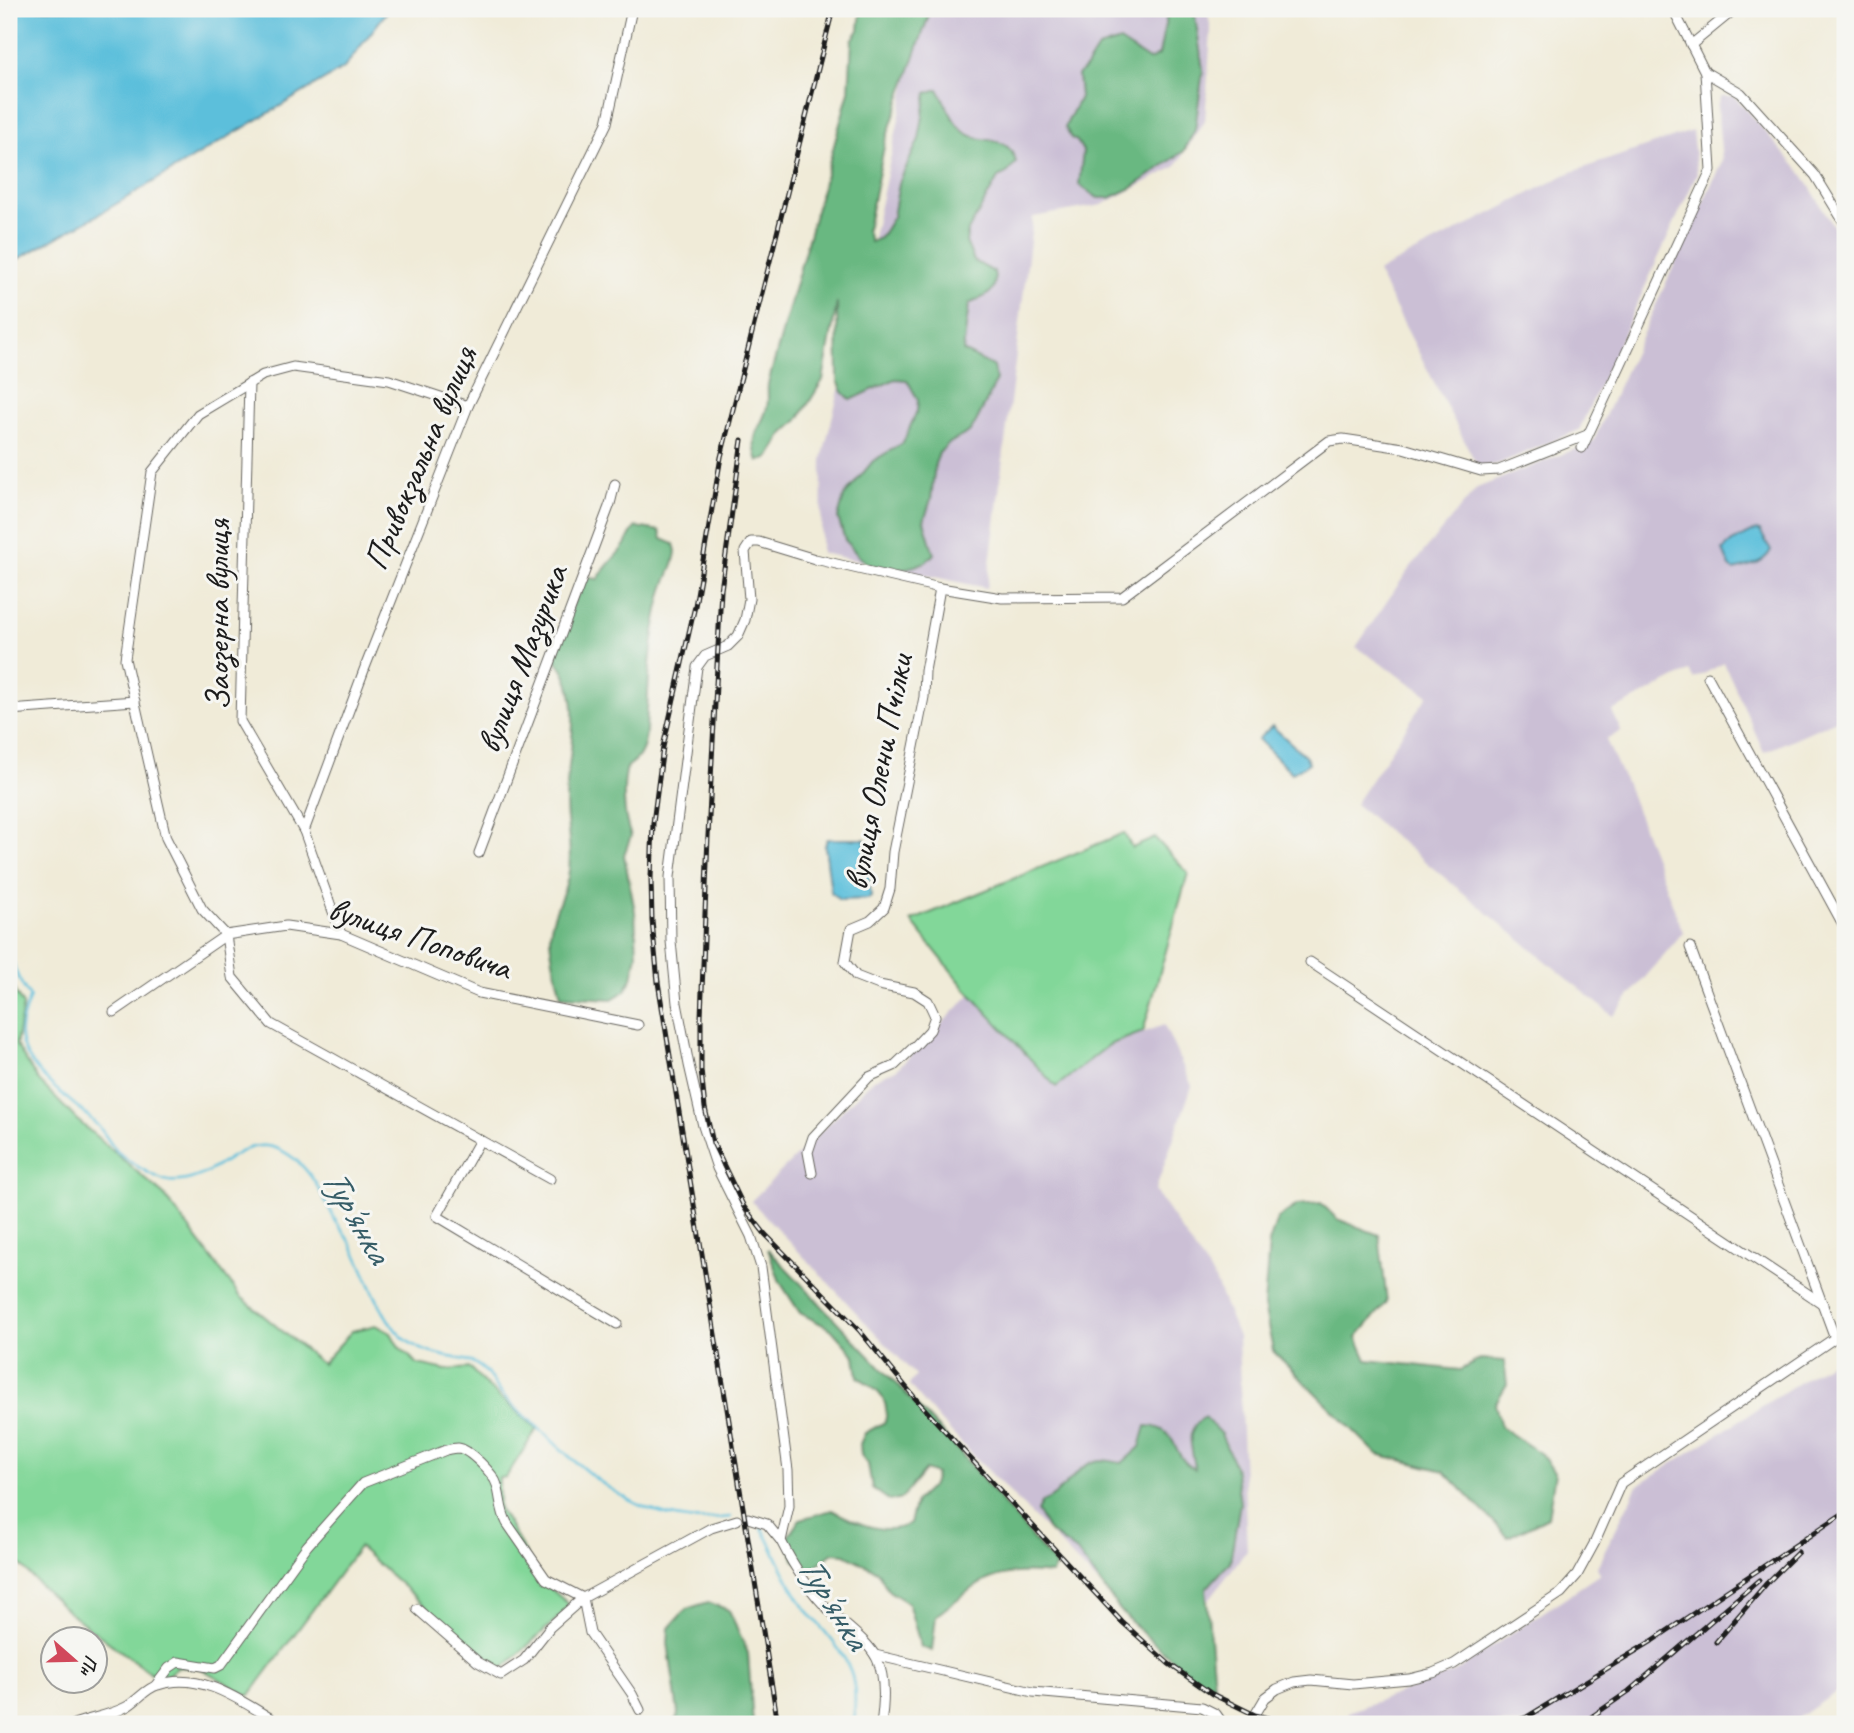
<svg xmlns="http://www.w3.org/2000/svg" width="1854" height="1733" font-family="Caveat,sans-serif">
	<rect width="100%" height="100%" fill="#f6f6f2"/>
	<filter id="ink" filterUnits="userSpaceOnUse"><feTurbulence type="fractalNoise" baseFrequency=".0143" numOctaves="2"/><feDisplacementMap in="SourceGraphic" scale="14" xChannelSelector="R" yChannelSelector="G"/><feConvolveMatrix kernelMatrix="1 2 1 2 8 2 1 2 1" color-interpolation-filters="sRGB"/></filter>
	<filter id="wash" filterUnits="userSpaceOnUse"><feTurbulence type="fractalNoise" baseFrequency=".00686" numOctaves="4" result="noise"/><feDisplacementMap in="SourceGraphic" scale="28" xChannelSelector="R" yChannelSelector="G"/><feGaussianBlur stdDeviation="1.57" result="paint"/><feColorMatrix in="noise" values="0 0 0 0 0 0 0 0 0 0 0 0 0 0 0 0 0 1.4 0 .05"/><feComposite in="paint" operator="in"/></filter>
	<g filter="url(#wash)">
		<rect width="100%" height="100%" fill="#f0ebd8"/>
		<g fill="#cbbfd5">
			<path d="M923,9H1207L1211,30L1205,121L1175,167L1102,205L1033,217L987,588L821,553L822,459L845,366Z"/>
			<path d="M1721,96H1734L1803,175L1845,246V716L1764,752L1724,663L1694,679L1689,671L1612,711L1621,731L1606,740L1630,793L1683,932L1613,1016L1355,804L1428,695L1356,647L1409,569L1477,488L1593,442L1722,161L1717,106Z"/>
			<path d="M1692,131L1697,174L1579,430L1498,464L1478,467L1377,272L1569,173Z"/>
			<path d="M971,994L1056,1087L1109,1045L1164,1025L1192,1086L1155,1191L1214,1278L1238,1337L1247,1550L1167,1654L941,1422L909,1385L916,1376L751,1201L874,1079L896,1070Z"/>
			<path d="M1845,1353V1689L1839,1690L1790,1724H1348V1712L1453,1673L1600,1574L1597,1567L1637,1486Z"/>
		</g>
		<g fill="#82d799" stroke="#4f7a5a" stroke-width="2">
			<path d="M1124,833L1132,848L1155,838L1188,873L1143,1032L1109,1045L1056,1087L965,988L911,921Z"/>
			<path d="M9,982L23,1005L16,1045L38,1080L76,1119L164,1195L240,1296L322,1364L352,1331L376,1325L391,1333L399,1347L418,1364L446,1370L470,1368L487,1386L537,1429L506,1477L499,1478V1508L542,1581L571,1606L499,1672L359,1547L249,1696L200,1668L177,1667L162,1681C109,1642 49,1604 9,1550Z"/>
		</g>
		<g fill="#69b881" stroke="#426a4e" stroke-width="2">
			<path d="M861,9H931L885,142L867,230L870,242L880,238L893,217L899,183L919,139L927,93L938,89C945,101 951,119 961,129C981,148 1007,130 1016,162L1008,172L998,178L968,231L966,242L974,261L994,272C998,294 987,295 969,304L963,351L994,367L996,379L992,390L976,422L969,432L948,444L939,453L935,464L931,499L924,521L934,554L926,562L915,566L891,572H879L860,558L845,540L838,518L844,496L873,461L903,443L917,411L918,400L907,380L895,379L851,400L843,392L838,381L837,303L823,380L798,420L781,436L770,457L758,461C748,433 762,429 767,407C769,400 767,391 768,384L849,91L852,40L859,30Z"/>
			<path d="M1168,9H1194L1203,70L1195,130L1184,151L1132,188L1110,198H1098L1079,185L1083,151L1077,141L1071,138L1065,127L1080,97L1078,75L1086,67L1098,48L1120,41L1149,60L1159,55Z"/>
			<path d="M636,527L660,531L662,539L674,544L676,551C675,567 664,581 661,597C650,641 648,686 646,731C645,748 641,758 627,767C622,786 623,817 631,836L624,855L635,911L637,955L632,978L625,991L612,999L561,996C557,978 551,957 550,938C550,917 563,898 568,877C573,852 566,827 566,802C566,757 589,695 553,657L583,577L598,579C605,566 615,558 624,546C629,539 629,533 636,527Z"/>
			<path d="M1321,1203L1337,1219L1379,1235L1387,1302L1357,1337L1367,1360L1460,1370L1481,1359L1504,1361L1507,1384L1495,1404L1501,1427L1541,1454L1555,1473L1548,1517L1508,1537L1444,1471L1377,1454L1273,1351L1264,1306L1269,1243L1277,1219L1297,1205Z"/>
			<path d="M768,1249L953,1444L1056,1566L1052,1574C994,1567 979,1582 936,1616L932,1651L921,1647L908,1603L889,1591L877,1571L845,1554L833,1553L814,1567H802L794,1559L787,1538L800,1519L832,1510C856,1522 885,1538 910,1523L916,1501L933,1485L936,1474L925,1470L902,1498L890,1501L872,1488L868,1464L861,1455L860,1444L865,1433L885,1422C891,1398 876,1389 858,1377L855,1356L831,1329L800,1313L780,1282Z"/>
			<path d="M1204,1417L1221,1434L1235,1466L1240,1503L1230,1562L1206,1589L1214,1686L1192,1677L1136,1627L1120,1610L1077,1552L1049,1532L1037,1511L1042,1502C1065,1494 1077,1462 1100,1460C1107,1460 1115,1462 1122,1463L1140,1447L1146,1426C1181,1427 1170,1458 1195,1469C1193,1447 1182,1432 1204,1417Z"/>
			<path d="M708,1602L729,1610L748,1653L753,1724H676L678,1713L668,1643L669,1628L686,1609Z"/>
		</g>
		<g fill="#5cbfdb" stroke="#3c6e7c" stroke-width="2">
			<path d="M9,9H389L344,68L96,216L9,264Z"/>
			<path d="M1756,530L1760,531L1771,550C1764,564 1749,566 1734,570L1730,567L1723,550L1732,542Z"/>
			<path d="M1272,726L1305,756L1309,763L1292,773L1258,739Z"/>
			<path d="M827,839H865L871,897L868,899L839,900L831,892L825,846Z"/>
		</g>
		<g fill="none" stroke-linecap="round" stroke-linejoin="round">
			<g stroke="#5cbfdb" stroke-width="2.5">
				<path d="M9,912C11,948 7,966 30,997C24,1012 17,1031 23,1047C38,1082 75,1101 99,1127C105,1134 109,1142 115,1149C124,1159 155,1179 169,1181C223,1186 244,1115 298,1162C314,1176 322,1195 332,1214C336,1224 344,1231 349,1240C365,1268 373,1299 392,1325C403,1341 421,1351 440,1355C455,1359 471,1358 484,1370C491,1377 496,1388 503,1395C514,1408 529,1419 542,1431C582,1470 630,1513 688,1519C702,1521 717,1518 731,1517"/>
				<path d="M761,1526C775,1550 784,1576 799,1599C817,1627 850,1651 854,1686C856,1698 854,1712 855,1724"/>
			</g>
		</g>
	</g>
	<g filter="url(#ink)">
		<g fill="none" stroke-linecap="round" stroke-linejoin="round">
			<defs>
				<g id="street">
					<path d="M1691,45L1735,9"/>
					<path d="M1705,72L1741,93L1815,175L1845,224"/>
					<path d="M249,383L240,721L304,831"/>
					<path d="M1582,448L1711,170L1705,72L1673,9"/>
					<path d="M1708,677L1845,928"/>
					<path d="M9,710L135,701"/>
					<path d="M479,853L610,504L615,484"/>
					<path d="M341,934L304,831L364,670L468,406L607,123L632,9"/>
					<path d="M226,935L202,909L166,838L125,659L152,472L198,414L263,375L293,367L389,380L468,406"/>
					<path d="M226,935L232,977L271,1024L550,1179"/>
					<path d="M1690,947L1835,1338"/>
					<path d="M1310,962L1823,1304"/>
					<path d="M114,1012L226,935L286,926L341,934L479,993L638,1025"/>
					<path d="M480,1140L437,1216L617,1324"/>
					<path d="M812,1173L808,1152L813,1137L869,1077L894,1066L915,1046L930,1030L935,1016L928,1001L914,992L879,985L856,976L845,962L851,929L870,921L884,908L890,889L893,852L924,697L925,671L940,588"/>
					<path d="M748,1518L767,1524L781,1541"/>
					<path d="M417,1609L478,1662L501,1675L524,1660L550,1627L583,1598L590,1633L632,1694L640,1710"/>
					<path d="M875,1655L1033,1692L1202,1707L1216,1714L1223,1724"/>
					<path d="M156,1685L169,1668L178,1662L215,1668L221,1665L307,1546L363,1483L446,1450C450,1449 454,1448 458,1448C469,1449 494,1474 497,1485C501,1498 500,1510 507,1523L546,1579L583,1598L711,1528L737,1520"/>
					<path d="M74,1724C91,1718 111,1715 126,1707C137,1701 146,1688 158,1685C198,1671 237,1698 270,1718"/>
					<path d="M881,1724C884,1704 886,1678 877,1659C868,1641 846,1626 831,1612C810,1592 794,1567 781,1541L789,1506L788,1470L761,1267L751,1236L717,1168L703,1126L689,1065L677,1003L671,941L670,877L697,667L705,656L728,646L738,636L745,620L749,599L745,551L751,542H759L815,559L940,588L1002,598L1122,597L1329,441L1343,439L1403,448L1481,471L1499,470L1587,435"/>
					<path d="M1254,1724L1255,1715L1265,1698L1277,1689L1294,1682L1311,1680L1353,1684L1409,1679L1433,1673L1454,1664L1561,1593L1577,1575L1595,1542L1621,1483L1845,1331"/>
				</g>
			</defs>
			<use href="#street" stroke="#66645e" stroke-width="11"/>
			<use href="#street" stroke="#fff" stroke-width="9"/>
			<defs>
				<g id="rail">
					<path d="M742,440L721,590L708,836L701,1017V1070L705,1108L713,1143L744,1207L765,1234L859,1330L920,1404L1122,1622L1169,1664L1212,1694L1255,1715L1295,1724"/>
					<path d="M1716,1642L1767,1583L1798,1552"/>
					<path d="M778,1724L658,982L652,921L651,878L653,823L663,747L695,606L721,457L833,9"/>
					<path d="M1506,1724L1527,1717L1652,1641L1845,1512"/>
					<path d="M1581,1724L1629,1691L1759,1580"/>
				</g>
			</defs>
			<use href="#rail" stroke="#1c1c1c" stroke-width="5"/>
			<use href="#rail" stroke="#f6f6f2" stroke-width="2.5" stroke-dasharray="8" stroke-linecap="butt"/>
		</g>
	</g>
	<g text-anchor="middle" dominant-baseline="central" stroke-width="6" stroke-linejoin="round" paint-order="stroke">
		<g font-size="35" fill="#1c1c1c" stroke="#f6f6f2">
			<text transform="translate(420 458) rotate(-67)">Привокзальна вулиця</text>
			<text transform="translate(217 615) rotate(-90)">Заозерна вулиця</text>
			<text transform="translate(522 659) rotate(-69)">вулиця Мазурика</text>
			<text transform="translate(878 772) rotate(-79)">вулиця Олени Пчілки</text>
			<text transform="translate(420 938) rotate(19)">вулиця Поповича</text>
		</g>
		<g font-size="37" font-style="italic" fill="#365d68" stroke="#f6f6f2">
			<text transform="translate(357 1215) rotate(60)">Тур'янка</text>
			<text transform="translate(834 1602) rotate(58)">Тур'янка</text>
		</g>
	</g>
	<rect width="1854" height="1733" fill="none" stroke="#f6f6f2" stroke-width="35"/>
	<g transform="translate(74 1660) rotate(110)"><circle r="33" fill="#f6f6f2" stroke="#9f9f9c" stroke-width="2"/>
	<path d="M0-5L12 26L0 18L-12 26Z" fill="#d1495b"/>
	<text y="-10" font-size="19" font-weight="bold" text-anchor="middle" fill="#1c1c1c">Пн</text>
	</g>
</svg>
